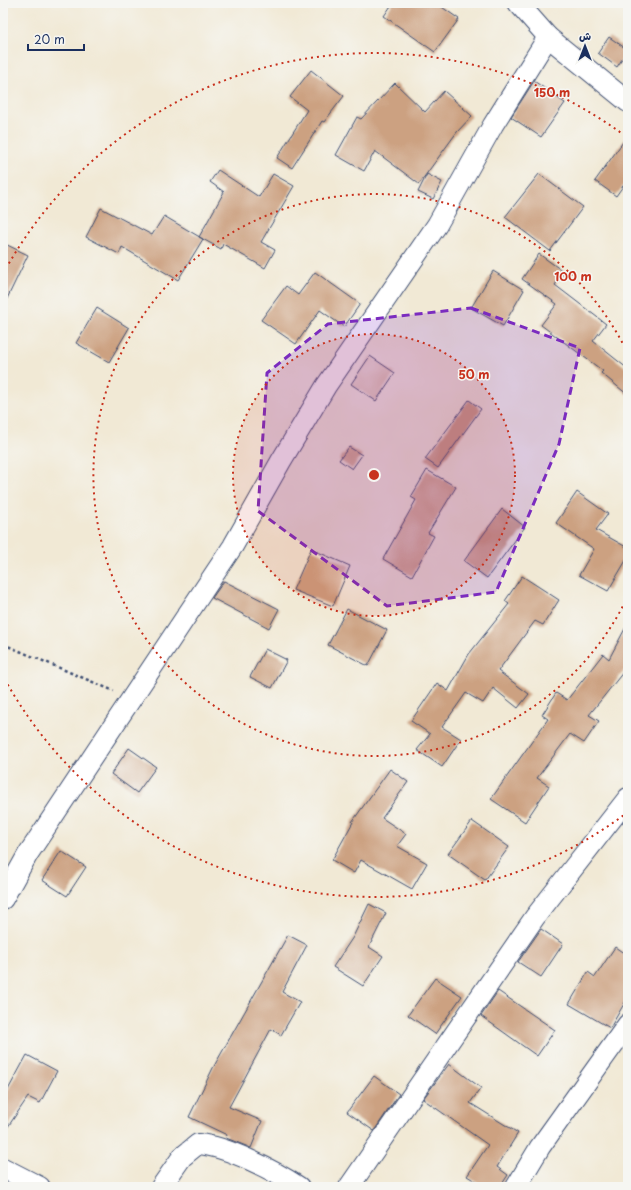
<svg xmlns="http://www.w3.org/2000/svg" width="631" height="1190" font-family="'Playpen Sans','Playpen Sans Arabic',sans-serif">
	<rect width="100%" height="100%" fill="#f6f6f2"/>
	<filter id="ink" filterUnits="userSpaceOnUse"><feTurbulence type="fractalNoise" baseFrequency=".025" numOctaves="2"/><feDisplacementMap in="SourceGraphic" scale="8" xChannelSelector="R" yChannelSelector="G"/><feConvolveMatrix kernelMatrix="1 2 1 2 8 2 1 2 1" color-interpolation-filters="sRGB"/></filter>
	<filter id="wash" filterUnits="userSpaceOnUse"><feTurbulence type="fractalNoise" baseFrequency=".012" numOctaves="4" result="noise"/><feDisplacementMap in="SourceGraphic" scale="16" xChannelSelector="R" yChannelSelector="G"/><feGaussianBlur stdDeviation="0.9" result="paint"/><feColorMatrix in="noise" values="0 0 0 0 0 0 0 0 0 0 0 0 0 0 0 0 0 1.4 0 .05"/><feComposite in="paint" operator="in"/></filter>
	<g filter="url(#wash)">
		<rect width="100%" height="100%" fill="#f1e9d5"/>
		<g id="blocks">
			<g fill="#cca181">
				<path d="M393,3H436L459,19L435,52L384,16Z"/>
				<path d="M609,37L628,50L617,67L598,53Z"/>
				<path d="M311,70L344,96L324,122L322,121L292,168L277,158L307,110L290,97Z"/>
				<path d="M534,81L565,103L541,137L511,117Z"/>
				<path d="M395,83L425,112L444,91L472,116L457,132L419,184L375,151L364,171L336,155L357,117L361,119Z"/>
				<path d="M628,135V179L616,196L595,181Z"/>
				<path d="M218,170L259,197L273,174L294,186L261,242L275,250L265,268L223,244L221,249L199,237L224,192L210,182Z"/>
				<path d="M427,174L442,182L433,199L418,192Z"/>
				<path d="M539,174L583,207L550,251L505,217Z"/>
				<path d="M101,208L152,235L164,216L203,239L178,280L122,247L119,254L86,237Z"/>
				<path d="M3,243L28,255L3,307Z"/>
				<path d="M539,254L564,272L555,285L606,324L593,341L628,369V395L601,373L603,371L541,325L557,304L522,279Z"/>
				<path d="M493,271L524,290L503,326L471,308Z"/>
				<path d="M315,272L360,304L344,327L320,310L296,344L261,320L286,286L298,295Z"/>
				<path d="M97,308L129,328L109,362L76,343Z"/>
				<path d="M370,356L395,373L376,401L351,384Z"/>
				<path d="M469,400L481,409L438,468L425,459Z"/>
				<path d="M349,447L362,455L352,469L339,460Z"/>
				<path d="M427,470L456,487L428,533L434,536L412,576L383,559L416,500L411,497Z"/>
				<path d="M577,492L608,514L596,530L628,548V557L608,591L579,575L594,549L556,523Z"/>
				<path d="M502,509L525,527L487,578L464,561Z"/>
				<path d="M311,549L350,566L333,606L293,590Z"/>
				<path d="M522,576L559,600L543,625L535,621L498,671L529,694L518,708L493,688L483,703L466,693L442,727L461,739L442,767L417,750L430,734L411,721L437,683L448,691L469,654L509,604L505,601Z"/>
				<path d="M224,581L279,609L269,628L212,598Z"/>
				<path d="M347,609L387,630L368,666L328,645Z"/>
				<path d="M628,623V666L589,715L599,721L584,743L570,734L537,778L549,786L525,822L491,799L548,719L542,715L556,693L567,700L603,654L609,659Z"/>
				<path d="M265,649L287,660L272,688L250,677Z"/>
				<path d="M129,748L156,767L137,793L111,774Z"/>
				<path d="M390,769L408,782L382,818L406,834L397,846L427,863L412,889L361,860L354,873L332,860L353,822H352Z"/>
				<path d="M472,821L509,847L485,880L448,854Z"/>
				<path d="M61,851L86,867L67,896L42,880Z"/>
				<path d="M369,904L386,913L369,947L383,956L363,986L333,967L353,937Z"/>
				<path d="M541,929L563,944L541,977L518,962Z"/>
				<path d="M288,935L307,945L282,992L300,1002L281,1035L271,1029L229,1107L262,1121L251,1148L226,1138L227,1135L189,1117L213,1068Z"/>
				<path d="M615,947L628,956V997L610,1028L569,1004L588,972L595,977Z"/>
				<path d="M435,978L462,996L435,1034L408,1015Z"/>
				<path d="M498,991L555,1030L537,1056L481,1016Z"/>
				<path d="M27,1055L57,1071L40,1103L28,1097L3,1134V1099Z"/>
				<path d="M449,1064L481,1088L470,1103L518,1133L497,1167L508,1175L500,1187H485L467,1176L488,1145L423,1099Z"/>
				<path d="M374,1076L399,1094L374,1131L347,1112Z"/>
			</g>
		</g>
	</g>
	<g filter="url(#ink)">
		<use href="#blocks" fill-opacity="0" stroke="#3b4b70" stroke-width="1"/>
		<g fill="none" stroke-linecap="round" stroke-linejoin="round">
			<defs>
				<g id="minor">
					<path d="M518,3L548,37L628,102"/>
					<path d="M3,899L28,854L233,546L281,461L326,386L437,225L493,125L548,37"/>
					<path d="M3,1168L40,1187"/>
					<path d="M161,1187L182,1157L198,1144C227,1146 275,1171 299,1187"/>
					<path d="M349,1187L535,917L628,798"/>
					<path d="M516,1187L540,1147L628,1024"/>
				</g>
			</defs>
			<use href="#minor" stroke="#3b4b70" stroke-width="22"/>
			<path stroke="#3b4b70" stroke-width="2.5" stroke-dasharray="3 3" stroke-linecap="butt" d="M3,644L114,691"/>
			<use href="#minor" stroke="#fff" stroke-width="20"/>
		</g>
	</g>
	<path fill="#7b2cbf" fill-opacity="0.2" stroke="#7b2cbf" stroke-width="3" stroke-dasharray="8 5" stroke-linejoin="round" d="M471,308L580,348L559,444L496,592L387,606L258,511L267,373L328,324Z"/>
	<circle cx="374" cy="475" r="141" fill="#c8321e" fill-opacity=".12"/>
	<g fill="none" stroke="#c8321e" stroke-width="2" stroke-dasharray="2 4">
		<circle cx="374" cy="475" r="141"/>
		<path d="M628 596A281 281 0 1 1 628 354"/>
		<path d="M628 812A422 422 0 0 1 3 676M3 274A422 422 0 0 1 628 138"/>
	</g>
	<circle cx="374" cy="475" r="6" fill="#c8321e" stroke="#f6f6f2" stroke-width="2"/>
	<g font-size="12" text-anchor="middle" font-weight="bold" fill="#c8321e" stroke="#f6f6f2" stroke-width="3" stroke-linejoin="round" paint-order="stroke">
		<text x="552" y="97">150 m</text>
		<text x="573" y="281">100 m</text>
		<text x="474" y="379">50 m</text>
	</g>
	<rect width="631" height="1190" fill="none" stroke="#f6f6f2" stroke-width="16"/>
	<g transform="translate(585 46)" stroke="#f6f6f2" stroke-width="3" paint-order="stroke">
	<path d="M0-3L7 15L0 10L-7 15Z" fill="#1b2f5e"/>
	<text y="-6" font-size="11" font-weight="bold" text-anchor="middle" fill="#1b2f5e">ش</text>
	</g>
	<path d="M28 44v6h56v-6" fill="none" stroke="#1b2f5e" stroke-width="2"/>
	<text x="34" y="44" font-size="12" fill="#1b2f5e" stroke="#f6f6f2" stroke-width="3" paint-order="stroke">20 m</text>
</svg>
